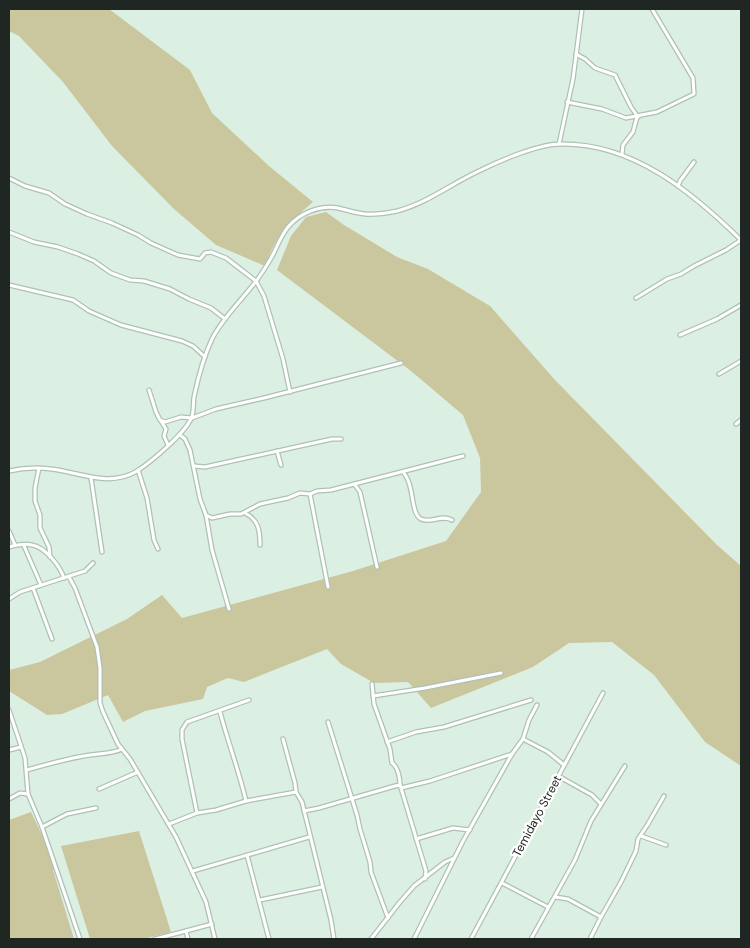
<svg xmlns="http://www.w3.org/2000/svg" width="750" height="948" font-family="'DM Sans',sans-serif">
	<rect width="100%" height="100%" fill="#dcefe3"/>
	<g fill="#cac79e">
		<path d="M9,9H109L190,70L212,113L269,166L313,202C288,223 277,234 265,266L216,245L174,209L112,146L63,82L19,36L9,31Z"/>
		<path d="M326,212L344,225L397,257L428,269L490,306L555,380L716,544L741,566V766L705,742L654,675L612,642L569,643L533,667L431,708L408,682L374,683L341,664L327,649L244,682L228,678L207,687L203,699L145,711L123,722L108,695L62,714L47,715L9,691V670L40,662L127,619L162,595L182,618L353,571L446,541L481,492L480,458L463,415L411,371L277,270L291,236L306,217Z"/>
		<path d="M31,812L57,866L53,870L74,939H9V820Z"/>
		<path d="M139,831L171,932L143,939H90L61,846Z"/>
	</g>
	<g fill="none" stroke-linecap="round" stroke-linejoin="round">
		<defs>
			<g id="minor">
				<path d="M576,54L585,59L595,68L615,75L631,107L638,117"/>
				<path d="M567,102L602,109L626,118L657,112L694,94L693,78L652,9"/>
				<path d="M559,144L573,79L582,9"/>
				<path d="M622,154L623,145L633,132L637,117"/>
				<path d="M9,178L25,186L49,193L65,204L87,214L112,223L138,235L151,243L178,255L200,259L205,253L211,252L226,258L256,281L264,296L283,359L290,392"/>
				<path d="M678,186L680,181L694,162"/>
				<path d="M9,232L34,242L58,247L78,254L94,261L111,273L130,280L144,281L170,289L189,299L211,308L225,319"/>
				<path d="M9,285L73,300L89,311L121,325L182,341L193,346L205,357"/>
				<path d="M636,298L667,279L681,274L694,266L726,250L741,240"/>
				<path d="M680,335L717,319L741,305"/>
				<path d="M719,374L741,361"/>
				<path d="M149,390L156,412L160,420L165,422L181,417L192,418L216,409L264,398L401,363"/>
				<path d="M161,421L166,429L164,436L168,445"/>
				<path d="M736,424L741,420"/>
				<path d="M180,435L185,439L190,450L200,499L206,515L212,550L229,609"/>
				<path d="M277,451L281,465"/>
				<path d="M194,466L205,467L332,439H341"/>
				<path d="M39,468L35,488V501L40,515V528L49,547L50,557"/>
				<path d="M138,470L147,498L154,540L158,549"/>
				<path d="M9,471C22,468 37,467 51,469C79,472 109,488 137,471C151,462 188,431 192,416C194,410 193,403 194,397C198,378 204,356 212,339C223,317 242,300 257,280C262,273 266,267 270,260C276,250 280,237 288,227C300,213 319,205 338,208C347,210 356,213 365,214C376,215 387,213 397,211C428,203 452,183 481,170C501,160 539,144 561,144C633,143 692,192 741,240"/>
				<path d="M403,472C415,485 410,513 421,519C431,524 441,514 452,520"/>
				<path d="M91,478L102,552"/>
				<path d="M355,485L360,492L377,567"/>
				<path d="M310,494L328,587"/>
				<path d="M245,513C259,520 260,531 260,545"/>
				<path d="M206,515L212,518L230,514H241L260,504L288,498L300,493L310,494L317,491L331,490L463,456"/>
				<path d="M9,531L15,545"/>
				<path d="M24,546L41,585"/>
				<path d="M9,547C16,545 25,543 32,545C45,547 60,566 64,578"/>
				<path d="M69,577L75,588L97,647L100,668V703L103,712L118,744L130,759L176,837L206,902L215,939"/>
				<path d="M33,588L52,639"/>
				<path d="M9,599L20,592L85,571L93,563"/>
				<path d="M372,684L374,704L390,749L392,763C398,767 400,778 400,785"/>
				<path d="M373,696L425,688L501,673"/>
				<path d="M9,710L25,758L28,794"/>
				<path d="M220,712C228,742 239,771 246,801"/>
				<path d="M328,722L357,815L360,829L370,862L371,872L388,918"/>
				<path d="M283,739L295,783L296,792L302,802L331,920L334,939"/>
				<path d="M523,739L548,752L564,765"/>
				<path d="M387,742L416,732L444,727L531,700"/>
				<path d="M9,750L21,747"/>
				<path d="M27,770C48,764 69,758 90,755C101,753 112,754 122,749"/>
				<path d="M558,776L592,795L601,804"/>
				<path d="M401,788L426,871L425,879"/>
				<path d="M99,789L138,772"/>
				<path d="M9,799L20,793L28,794L42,827L80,939"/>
				<path d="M304,811L319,808L395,786L400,785L401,788L430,781L512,754L523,739L529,720L537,705"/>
				<path d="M197,813L182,739V730L187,722L249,700"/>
				<path d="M169,824L197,813L216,810L246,801L296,792"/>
				<path d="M42,827L67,814L96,808"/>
				<path d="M641,836L666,845"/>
				<path d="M416,839L453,828L470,830"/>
				<path d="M247,855L269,939"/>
				<path d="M193,871L309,837"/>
				<path d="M502,883L548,907"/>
				<path d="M555,897L568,899L601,917"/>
				<path d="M260,900L322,887"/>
				<path d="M186,931L212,924"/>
				<path d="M155,939L186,931L188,939"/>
				<path d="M371,939L400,902L414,886L445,862L454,858"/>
				<path d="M414,939L463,841L512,754"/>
				<path d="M471,939L603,693"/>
				<path d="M531,939L575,860L591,821L625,766"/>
				<path d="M590,939L601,917L621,882L636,851L638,839L648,824L664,796"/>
			</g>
		</defs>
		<use href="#minor" stroke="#afc1b5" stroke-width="5.5"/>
		<use href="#minor" stroke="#fff" stroke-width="3"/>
	</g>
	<g text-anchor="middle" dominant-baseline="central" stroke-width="4.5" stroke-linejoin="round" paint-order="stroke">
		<g font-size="12" fill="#202723" stroke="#fff">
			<text transform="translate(537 816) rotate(-62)">Temidayo Street</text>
		</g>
	</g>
	<rect width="750" height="948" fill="none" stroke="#202723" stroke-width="20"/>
</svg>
